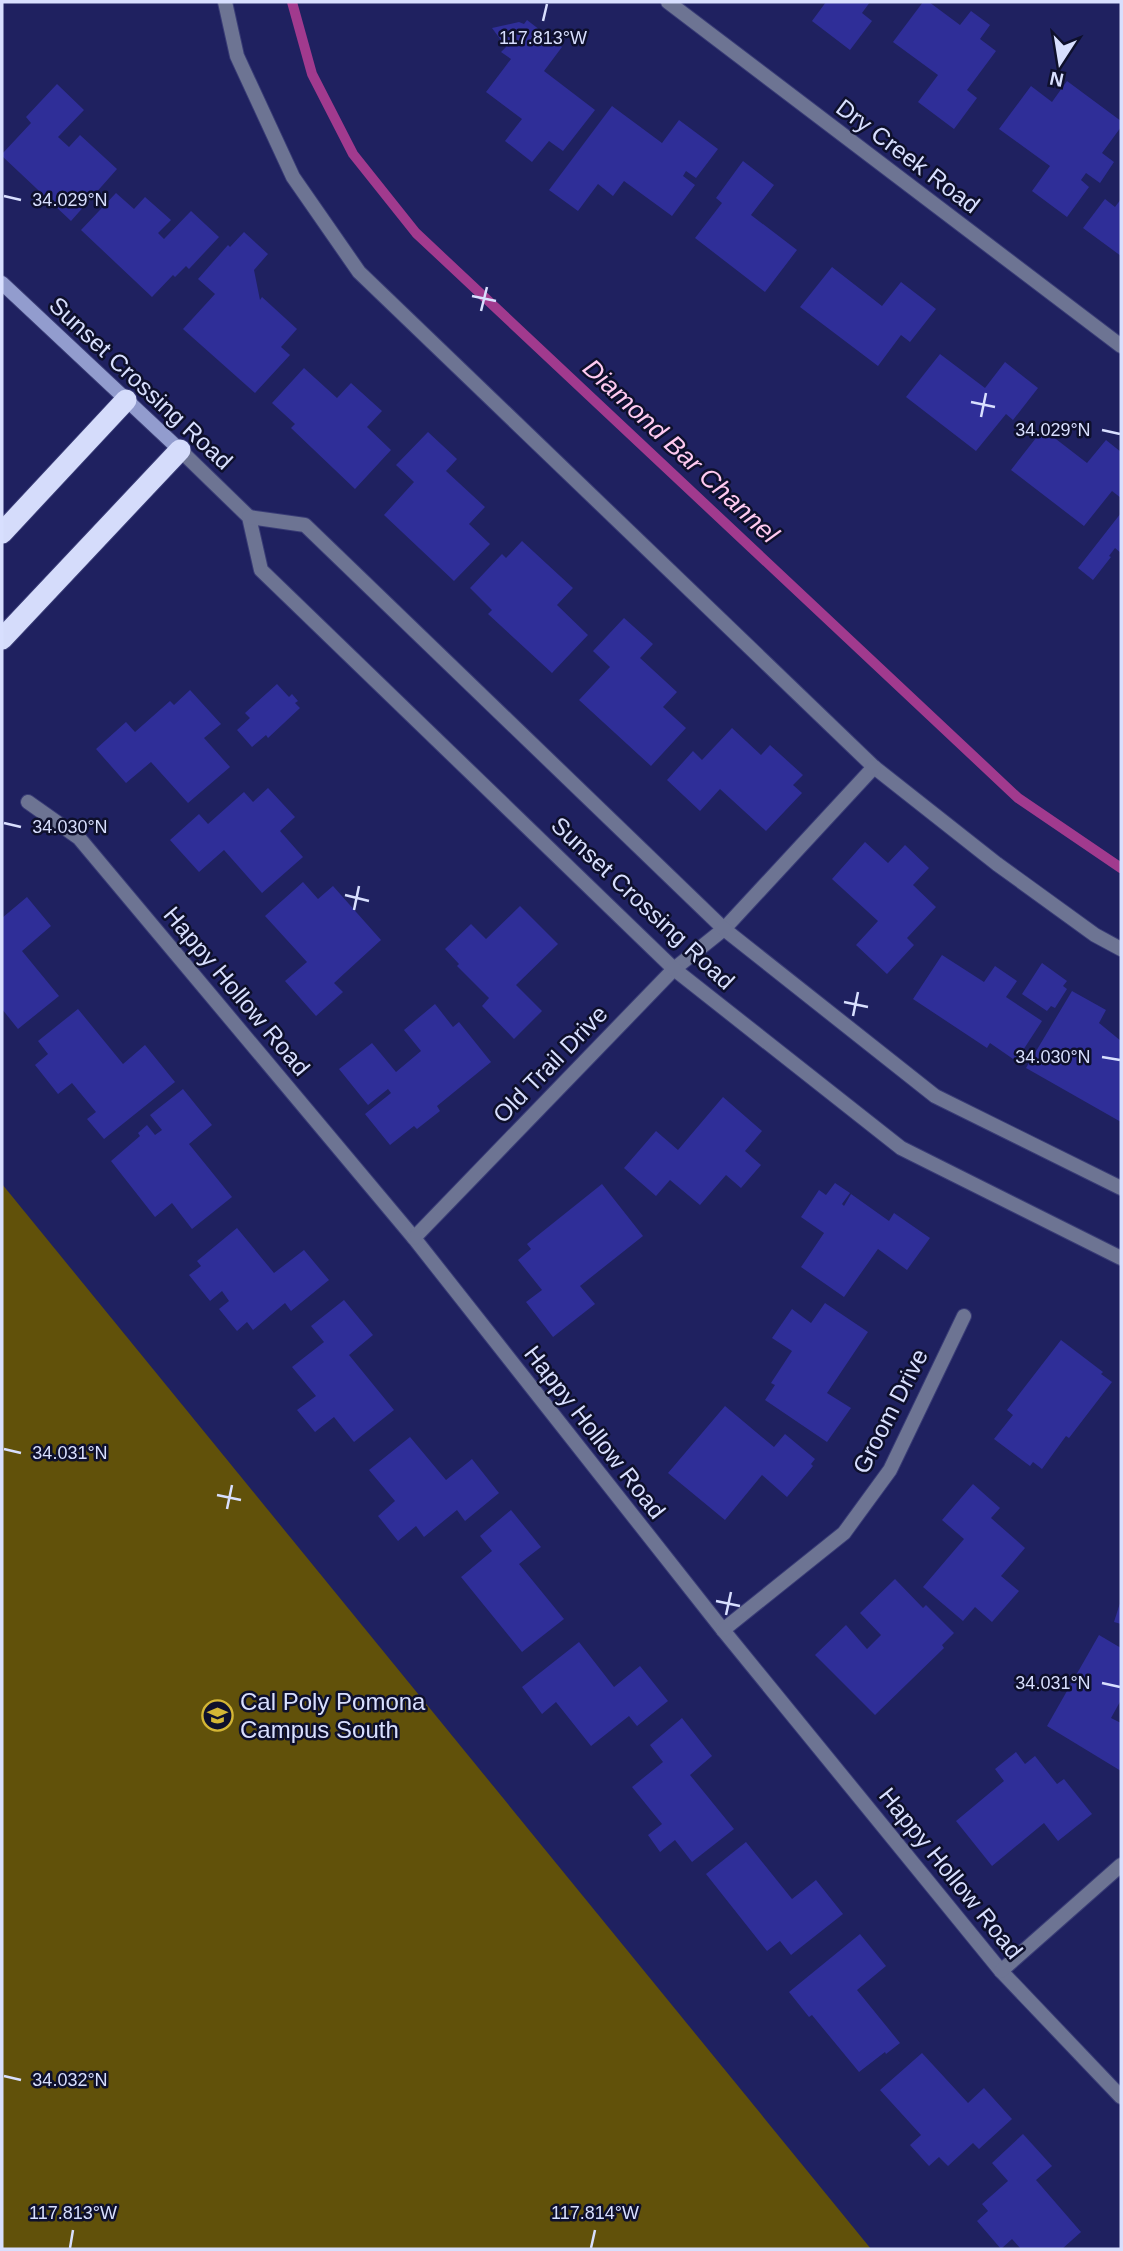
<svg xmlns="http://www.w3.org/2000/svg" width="1123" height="2251" font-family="Helvetica,sans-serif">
	<rect width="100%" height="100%" fill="#1f2160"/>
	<path fill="#61510a" d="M2,1184L871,2249H2Z"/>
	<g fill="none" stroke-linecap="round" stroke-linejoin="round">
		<path stroke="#a13a8e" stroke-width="10" d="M292,2L312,74L353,154L416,233L1018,798L1121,868"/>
	</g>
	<g fill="#2f2e98">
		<path d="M826,2H870L862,13L872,21L850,50L812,21Z"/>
		<path d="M923,2H929L960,25L971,11L990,25L980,39L996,51L967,90L977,98L954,129L918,102L938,75L893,42Z"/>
		<path d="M527,20L562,47L544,71L595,110L563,151L549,141L532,162L505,141L522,119L486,92L511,59L501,52L506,47L492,28L519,22L524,24Z"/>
		<path d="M1067,81L1121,121V127L1102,153L1114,162L1100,183L1086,173L1081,180L1089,187L1067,217L1032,191L1050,166L999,129L1031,86L1052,102Z"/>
		<path d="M57,84L84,110L58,137L69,147L80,135L117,169L71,221L2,156V154L31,123L26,117Z"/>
		<path d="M612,106L662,143L679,120L718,149L696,178L686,171L683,176L695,185L672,216L624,181L613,196L598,184L578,211L549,190Z"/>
		<path d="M743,161L774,185L751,215L797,250L765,292L695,238L722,203L716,198Z"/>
		<path d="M116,193L134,209L145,197L171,220L158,233L164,239L191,211L219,237L189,269L186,266L175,277L173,275L152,297L81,230Z"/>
		<path d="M1105,199L1115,207L1121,199V256L1083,228Z"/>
		<path d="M244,232L268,254L254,270L260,300L262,297L297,329L281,347L290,355L255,393L183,329L215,294L198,279L228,245L230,247Z"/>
		<path d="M832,267L882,306L901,282L936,309L910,342L901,335L878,366L800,307Z"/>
		<path d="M940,354L985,388L1005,362L1038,388L1013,420L1006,414L976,451L906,397Z"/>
		<path d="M304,368L337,398L351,383L382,411L367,427L391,450L355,489L291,428L295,424L272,403Z"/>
		<path d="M1043,429L1087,463L1106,440L1121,452V498L1112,491L1084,526L1011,470Z"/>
		<path d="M428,432L457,459L446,471L485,507L469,524L490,544L454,581L384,515L414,482L396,465Z"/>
		<path d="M1121,513V553L1115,548L1109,556L1111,557L1093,580L1078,568Z"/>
		<path d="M522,541L573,588L557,605L588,635L552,673L488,614L492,610L470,588L502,554L506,558Z"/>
		<path d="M624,618L653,644L640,658L677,692L663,707L686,728L651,766L579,700L610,667L593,651Z"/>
		<path d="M277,684L289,697L292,694L298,701L295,703L300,708L268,738L266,735L252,747L237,730L250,718L245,713Z"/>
		<path d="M190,690L221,724L204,738L230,767L188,803L151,762L126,783L96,749L126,722L135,732L170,701L174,705Z"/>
		<path d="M732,728L761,755L770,745L803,775L793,785L802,793L766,831L720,789L700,811L667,780L693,751L702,760Z"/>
		<path d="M268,788L295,817L280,831L303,857L262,893L224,850L199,872L170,840L199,814L208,824L244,792L253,802Z"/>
		<path d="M865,842L888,863L905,845L929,868L913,885L936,907L907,938L914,945L887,974L856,945L878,921L832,879Z"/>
		<path d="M303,882L318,899L333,886L381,940L334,983L343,992L316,1016L285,981L307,962L265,916Z"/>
		<path d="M27,897L51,926L22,951L59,996L18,1029L2,1009V918Z"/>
		<path d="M520,906L558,944L516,985L542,1011L514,1039L482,1006L489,998L457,966L459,964L445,949L471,924L486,939Z"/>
		<path d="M942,955L984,982L995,966L1017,981L1006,997L1042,1021L1016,1061L990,1043L987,1048L913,999Z"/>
		<path d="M1042,963L1067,981L1063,986L1067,989L1055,1008L1051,1006L1047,1011L1022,994Z"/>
		<path d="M1072,991L1106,1010L1099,1023L1121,1041V1122L1026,1068Z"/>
		<path d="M435,1004L453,1027L459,1022L491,1062L437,1106L440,1111L417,1129L414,1126L390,1145L365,1114L391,1093L388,1089L368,1105L339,1069L372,1043L396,1072L421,1051L404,1030Z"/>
		<path d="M78,1009L123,1064L145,1045L175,1082L104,1139L87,1119L96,1112L72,1083L58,1094L35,1065L48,1054L38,1041Z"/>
		<path d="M183,1089L212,1125L189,1144L232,1197L192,1229L172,1203L155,1217L111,1161L140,1136L138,1133L147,1125L155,1135L162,1130L150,1115Z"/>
		<path d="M723,1097L762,1131L745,1151L761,1165L741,1188L726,1175L700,1205L670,1180L656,1196L624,1168L656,1131L678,1150Z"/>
		<path d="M835,1183L850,1193L842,1204L844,1206L851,1194L889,1221L894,1213L930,1238L907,1270L878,1249L844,1297L801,1267L824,1233L801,1217L819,1190L826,1195Z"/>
		<path d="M602,1184L643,1236L580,1286L595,1304L553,1337L526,1302L542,1290L518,1260L531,1249L527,1244Z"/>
		<path d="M237,1228L274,1273L304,1250L329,1280L291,1311L285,1303L253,1330L247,1322L237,1331L219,1309L229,1301L222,1291L210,1301L189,1275L201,1266L197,1261Z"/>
		<path d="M344,1300L373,1335L349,1355L394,1410L354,1442L334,1417L315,1432L297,1410L316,1396L292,1367L324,1342L311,1326Z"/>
		<path d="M825,1303L868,1332L827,1393L851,1408L827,1442L765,1400L775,1385L771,1383L792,1351L772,1338L792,1309L811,1323Z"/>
		<path d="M1061,1340L1103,1372L1101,1374L1112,1382L1069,1438L1066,1436L1042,1469L1033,1462L1030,1466L994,1439L1013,1415L1007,1410Z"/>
		<path d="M725,1406L774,1447L785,1434L815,1459L811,1464L813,1466L787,1497L762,1475L725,1520L668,1473Z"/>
		<path d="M410,1437L446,1480L472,1459L499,1493L465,1521L457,1510L424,1537L416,1526L398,1541L378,1516L395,1501L369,1470Z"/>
		<path d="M973,1484L1000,1508L991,1518L1025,1548L1001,1576L1019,1591L992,1622L975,1607L963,1621L923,1587L964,1539L942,1520Z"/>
		<path d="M511,1510L541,1547L519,1564L564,1619L522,1652L461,1577L492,1551L480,1536Z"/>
		<path d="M895,1579L923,1608L926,1605L954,1633L942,1645L944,1648L875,1715L815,1655L846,1625L867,1649L881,1635L860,1613Z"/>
		<path d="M1121,1600V1624L1114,1622Z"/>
		<path d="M1099,1635L1121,1648V1700L1111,1718L1121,1723V1771L1047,1726Z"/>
		<path d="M579,1642L614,1687L640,1666L668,1701L637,1726L629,1716L591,1746L556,1702L542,1714L522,1687Z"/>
		<path d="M682,1718L712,1756L690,1775L734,1829L692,1862L675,1840L660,1852L648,1835L662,1824L632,1787L663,1762L650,1745Z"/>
		<path d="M1016,1752L1025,1764L1035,1756L1057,1784L1064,1779L1092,1814L1058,1841L1044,1823L992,1866L956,1821L1004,1781L995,1769Z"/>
		<path d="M746,1842L792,1899L816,1880L843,1914L791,1955L780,1941L767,1951L706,1874Z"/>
		<path d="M860,1934L886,1966L857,1990L900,2043L886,2054L885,2052L859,2072L812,2015L809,2017L789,1992Z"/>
		<path d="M922,2053L968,2103L984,2088L1012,2119L979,2149L973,2143L948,2166L939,2157L929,2166L910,2145L921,2135L880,2090Z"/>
		<path d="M1023,2134L1052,2166L1036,2180L1081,2232L1062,2249H1021L1012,2239L1001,2249L977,2221L988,2211L982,2204L1008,2181L992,2163Z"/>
	</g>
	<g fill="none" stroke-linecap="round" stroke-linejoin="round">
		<defs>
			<g id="service">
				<path d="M225,2L237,56L293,177L359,272L874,767L997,864L1095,935L1121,949"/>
				<path d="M724,929L874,767"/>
			</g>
			<g id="minor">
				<path d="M668,2L1121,346"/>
				<path d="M28,802L79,838L414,1238L723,1630L1001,1971L1121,2097"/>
				<path d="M414,1238L674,969L724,929"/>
				<path d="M723,1630L844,1533L890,1470L964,1316"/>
				<path d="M1001,1971L1121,1865"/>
			</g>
			<g id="tertiary">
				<path d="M180,450L249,517L261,570L674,969L901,1148L1121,1258"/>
				<path d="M249,517L305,525L724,929L935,1096L1121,1188"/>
			</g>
			<path id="secondary" d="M2,283L180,450"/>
			<g id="motorway">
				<path d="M2,533L126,400"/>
				<path d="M2,639L180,450"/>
			</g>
		</defs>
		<use href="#service" stroke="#393c76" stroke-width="16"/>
		<use href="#minor" stroke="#393c76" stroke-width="16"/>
		<use href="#tertiary" stroke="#393c76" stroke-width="16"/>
		<use href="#secondary" stroke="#393c76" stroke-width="16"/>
		<use href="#motorway" stroke="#393c76" stroke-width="23"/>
		<use href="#service" stroke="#6d7493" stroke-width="14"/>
		<use href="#minor" stroke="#6d7493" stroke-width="14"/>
		<use href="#tertiary" stroke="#6d7493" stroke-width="14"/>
		<use href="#secondary" stroke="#929cce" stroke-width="14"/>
		<use href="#motorway" stroke="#d5dcfb" stroke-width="21"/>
	</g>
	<path fill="none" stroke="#d8dffe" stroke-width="2.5" d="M543,21L547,4M4,196L21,200M472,296L496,301M481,311L487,287M971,402L995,407M981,417L986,393M1102,430L1120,434M4,823L21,827M345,895L369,901M354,910L359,886M844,1002L868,1007M853,1016L858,992M1102,1057L1120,1060M4,1449L21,1453M217,1495L241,1500M227,1509L232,1485M716,1601L740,1606M726,1615L731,1592M1102,1683L1120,1687M4,2076L21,2080M70,2248L73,2230M591,2248L595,2230"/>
	<defs>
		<symbol id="university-ring" viewBox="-11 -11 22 22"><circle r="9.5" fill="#0e102c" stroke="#d4b635" stroke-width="1.5"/><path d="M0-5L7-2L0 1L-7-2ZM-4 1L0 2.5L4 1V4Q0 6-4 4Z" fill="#d4b635"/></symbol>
	</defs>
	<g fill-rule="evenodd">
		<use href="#university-ring" x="200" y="1698" width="35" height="35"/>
	</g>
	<g text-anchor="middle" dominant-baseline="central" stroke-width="5" stroke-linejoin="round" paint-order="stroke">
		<g font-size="24" fill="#d8dffe" stroke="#0e102c">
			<text transform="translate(908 156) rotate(37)">Dry Creek Road</text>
			<text transform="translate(141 383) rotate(43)">Sunset Crossing Road</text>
			<text transform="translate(643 903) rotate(43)">Sunset Crossing Road</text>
			<text transform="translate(237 991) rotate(50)">Happy Hollow Road</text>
			<text transform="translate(550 1064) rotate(-46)">Old Trail Drive</text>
			<text transform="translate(890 1411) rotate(-63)">Groom Drive</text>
			<text transform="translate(595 1432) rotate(52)">Happy Hollow Road</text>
			<text transform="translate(951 1873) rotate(51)">Happy Hollow Road</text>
		</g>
		<g font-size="24" fill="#d8dffe" stroke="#0e102c" text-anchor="start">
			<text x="240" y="1701">Cal Poly Pomona<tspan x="240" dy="28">Campus South</tspan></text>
		</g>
		<g font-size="26" font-style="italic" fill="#ffcaf1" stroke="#0e102c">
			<text transform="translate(681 451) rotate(43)">Diamond Bar Channel</text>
		</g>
	</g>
	<g font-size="18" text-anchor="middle" fill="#d8dffe" stroke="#0e102c" stroke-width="5" stroke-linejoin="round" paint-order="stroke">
		<text x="543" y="44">117.813°W</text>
		<text x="70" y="206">34.029°N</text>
		<text x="1053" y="436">34.029°N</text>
		<text x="70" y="833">34.030°N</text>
		<text x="1053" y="1063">34.030°N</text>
		<text x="70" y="1459">34.031°N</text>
		<text x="1053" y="1689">34.031°N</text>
		<text x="70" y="2086">34.032°N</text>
		<text x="73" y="2219">117.813°W</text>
		<text x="595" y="2219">117.814°W</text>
	</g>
	<rect width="1123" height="2251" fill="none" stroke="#d8dffe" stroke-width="7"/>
	<g transform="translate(1060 63) rotate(192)" stroke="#0e102c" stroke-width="5" paint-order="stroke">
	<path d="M0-5L12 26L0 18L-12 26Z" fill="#d8dffe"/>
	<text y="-10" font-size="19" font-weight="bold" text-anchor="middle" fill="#d8dffe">N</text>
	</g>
</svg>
